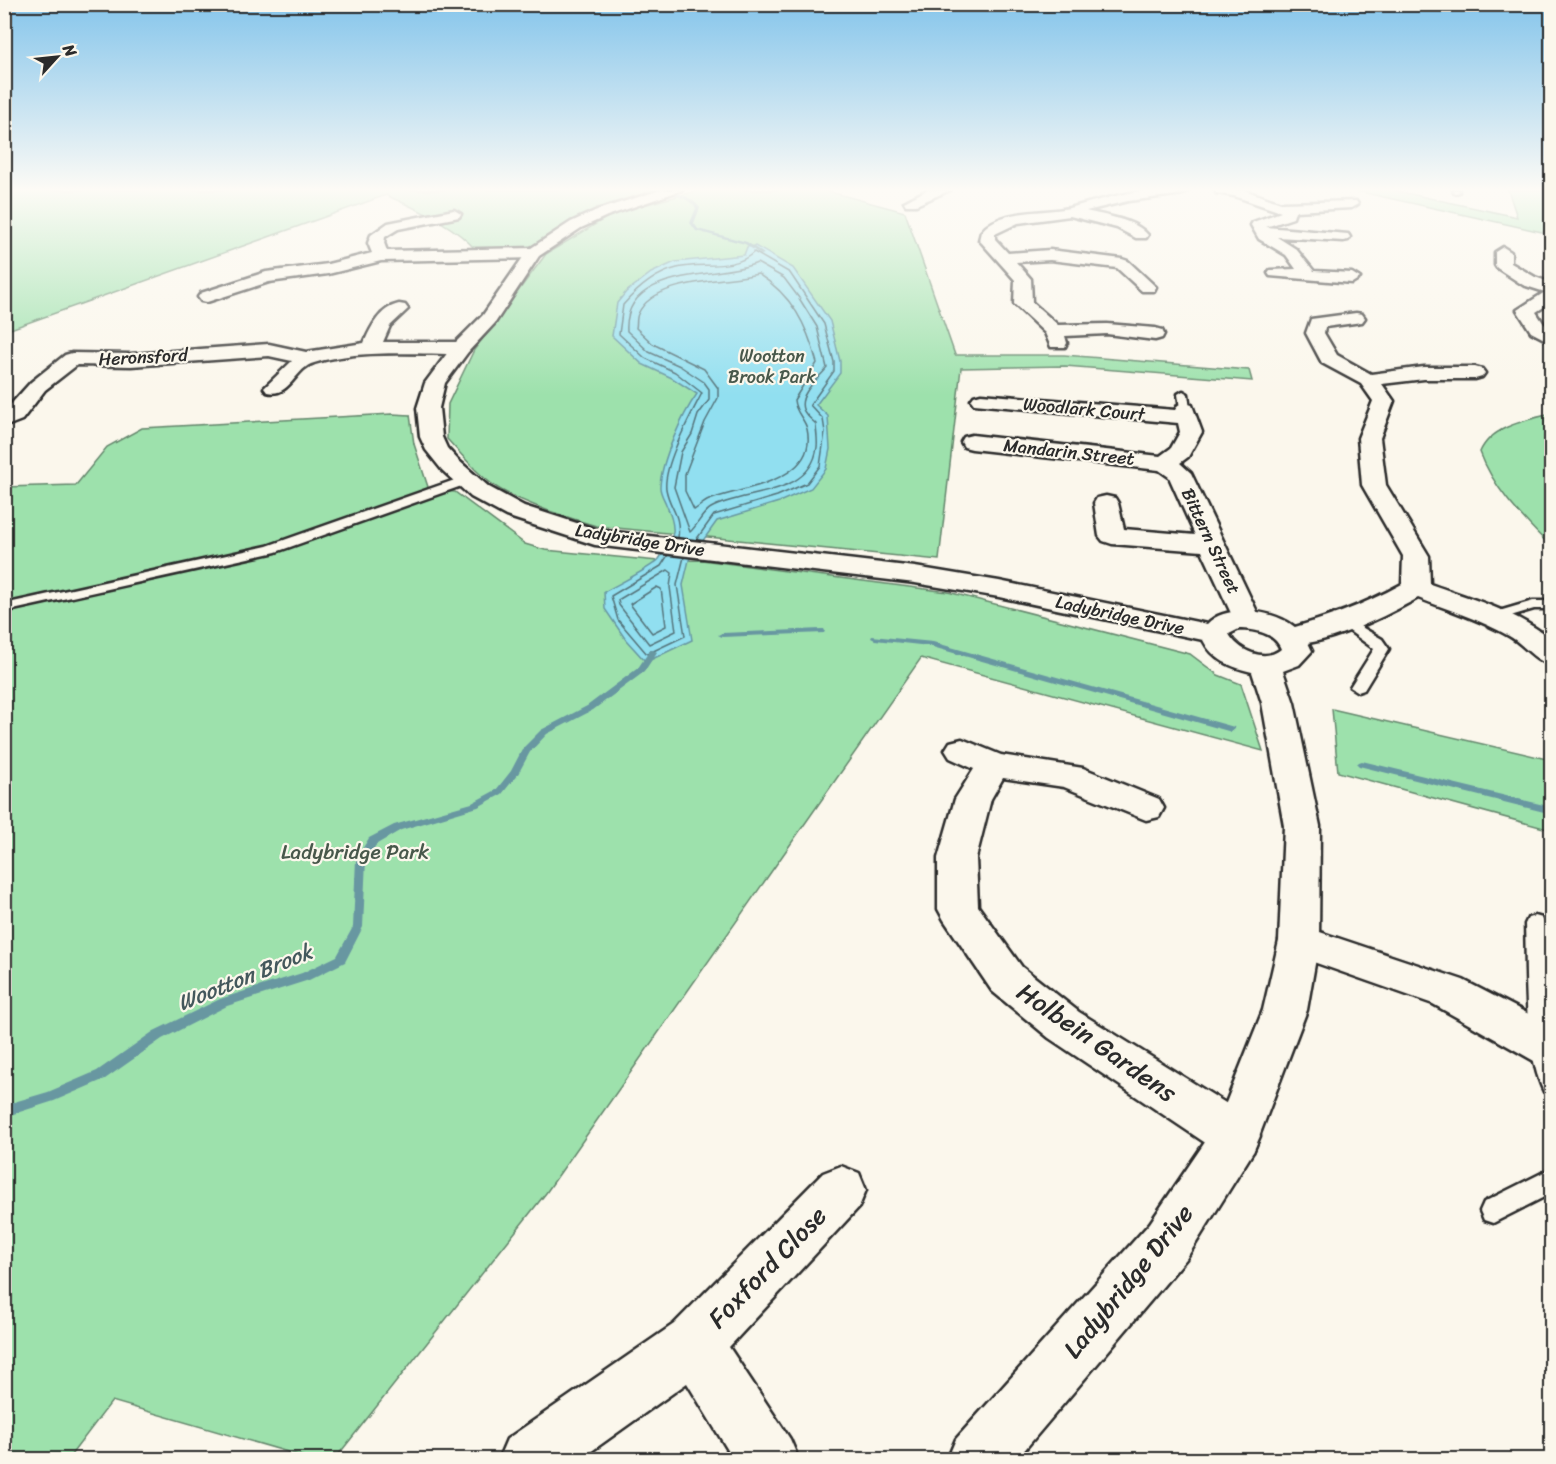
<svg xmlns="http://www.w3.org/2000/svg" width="1556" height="1464" font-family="Sriracha,sans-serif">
	<rect width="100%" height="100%" fill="#fbf7ec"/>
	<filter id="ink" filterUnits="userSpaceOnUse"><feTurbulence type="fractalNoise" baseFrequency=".0167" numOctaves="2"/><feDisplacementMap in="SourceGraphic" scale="12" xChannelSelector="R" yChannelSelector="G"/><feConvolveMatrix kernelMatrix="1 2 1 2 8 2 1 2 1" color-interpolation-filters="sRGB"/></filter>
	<g filter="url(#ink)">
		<g fill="#9de1ac" stroke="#64866c" stroke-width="1.5">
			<path d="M23,190H663L591,211L527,249L476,250C452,223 418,210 386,195L5,331L4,192Z"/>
			<path d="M700,190H823L905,212L955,355H1064L1249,370L1252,381L1065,366L961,368L939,560L596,526C564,516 530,506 501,490C480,478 463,456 447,439L448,404L474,350L546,254L614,213Z"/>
			<path d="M1352,190H1392L1517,217L1508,190H1551V234Z"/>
			<path d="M392,414L410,415L414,444L429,490L455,492L525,544L545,550L658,561L702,560L948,592L1190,654L1218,675L1241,684L1263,751L921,658L546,1193L335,1459H312L112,1401L68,1459H5L4,487L76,485L107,447L142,428Z"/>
			<path d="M1551,414H1552L1551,547C1523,518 1494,490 1480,452C1491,426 1527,420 1551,414Z"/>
			<path d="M1332,709L1551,760V830L1338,772Z"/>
		</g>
		<path fill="#91dff0" stroke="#6897a1" stroke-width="1.5" d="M755,246L793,268L830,321L840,361V373L816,405L828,416L830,449L826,469L811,488L779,502L717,521L689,560L683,585L692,640L646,662L626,640L605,609L604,592C616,585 653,567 659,559C676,535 677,529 666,504C664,499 660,493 660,487C661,461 682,415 697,394L672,378L642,364L612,336L617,303L626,292L651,273L675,262L744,255L747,247Z"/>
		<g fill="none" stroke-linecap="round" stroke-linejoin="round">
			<g stroke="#54737a" stroke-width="1.5">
				<path d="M757,263L784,278L799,298L817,327L827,368C819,378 798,394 803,409C805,415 812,420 816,424C816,431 818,440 817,447C811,497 744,490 711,508C702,513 698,525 690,532L674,487L681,452L692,434L698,415L709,400V389L704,382L680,366L649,352L627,331C623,266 720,279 757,263Z"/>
				<path d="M758,274C792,295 807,325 817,363L794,400C795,413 805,419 807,429C819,482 741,487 709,500C704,502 699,507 694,510L685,491V474L705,422L718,398V388L704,369L653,344L636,328C637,324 636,318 638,314C654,278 725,282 758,274Z"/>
				<path d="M678,538C681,513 670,510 666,489C663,465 691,415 702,393L675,372L645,358L619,334L623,305C637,289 656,273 677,268C702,262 735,271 754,252L790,273L824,324L834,362V371L810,405L823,419L825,432L820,466L807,483L777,496L714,515L696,540"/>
				<path d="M668,555L661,566L611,596L618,620L647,654L685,636L677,585L684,557"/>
				<path d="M668,570L672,573L670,587L676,631L649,644L619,605L618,600Z"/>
				<path d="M657,587L661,589L666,626L652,633L630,604Z"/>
			</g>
			<g fill="#6897a1" fill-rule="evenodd">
				<path d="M652,190C670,190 689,193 700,208L694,223L698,229L747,242L764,254L761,255L745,244L696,231L690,223L696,208C685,194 668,195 652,190Z"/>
				<path d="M821,629H824L825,631L824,633L722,637L718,635L722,633Z"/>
				<path d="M872,636L933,642L1234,727L1235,729L1231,732L1228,731L929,646L875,640L871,638Z"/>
				<path d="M650,650H653L657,652L644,672L593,710L547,734L530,752L518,774L502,794L478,807L401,830L377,844L366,859L363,927L345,962L309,980L227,1006L162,1039L105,1079L54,1101L4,1117V1105L48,1092L97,1071L154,1031L220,999L302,973L337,956L353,927L356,859L369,838L394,825L472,803L496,790L511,771L523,748L541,730L587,706L638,668Z"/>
				<path d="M1362,761L1552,807V814L1359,766L1357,764L1359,762Z"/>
			</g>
			<defs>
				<g id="lane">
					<path d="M1453,190H1459V192L1454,193Z"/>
					<path d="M1183,391L1188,394L1190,409L1185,412L1180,409L1178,394Z"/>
					<path d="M466,476L472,480L470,483L276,552L4,612V604L267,546Z"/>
					<path d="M1533,601H1552V609H1534L1494,621L1487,617L1489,614Z"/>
					<path d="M1346,618L1382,639L1389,649L1364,690L1358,692L1350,687L1374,649L1341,625L1339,622Z"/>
					<path d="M1535,916L1542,918L1545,924L1552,1020V1095L1544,1092C1523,1048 1527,974 1525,924L1528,918Z"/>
					<path d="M1552,1168V1193L1493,1223L1484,1220L1480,1211L1484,1202Z"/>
				</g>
				<g id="street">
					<path d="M927,190H950L916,205H906L904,202Z"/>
					<path d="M1147,190H1189L1183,194L1128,201L1086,211C1105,216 1135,219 1148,235L1146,238H1136L1117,228L1070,216L1018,223L995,234V239L1008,253L1050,250L1122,259L1128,261L1156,287L1154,291H1142L1117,268L1050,260L1016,262L1031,279L1032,302L1058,325L1107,324L1155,328L1162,330L1164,334L1162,338L1155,340L1107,334L1065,336L1067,343L1065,347H1051L1045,333L1014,304L1015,280L982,243L979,240L981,232C1000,208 1042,214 1069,208C1095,201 1120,194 1147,190Z"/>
					<path d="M1215,190H1244L1281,203L1356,201L1358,204L1351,208L1295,211L1293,218L1266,227L1348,234L1350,237L1348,240L1343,241L1277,237L1296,249L1314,271L1352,273L1360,278L1352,283L1270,276L1268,273L1270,270L1296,269L1286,255L1259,239L1251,225L1253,222L1281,212L1234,196L1216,193Z"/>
					<path d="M454,210L461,214L459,217L398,229L385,237L384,243L387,251L533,248L541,253L533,258L381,261L328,274L269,282L207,302L201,301L198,297L201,293L266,272L328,264L372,253L368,243L371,235L388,223Z"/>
					<path d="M1503,247L1511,252V263L1535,277L1552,283V302L1536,312L1544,324L1552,329V343L1531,332L1517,310L1545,292L1523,285L1497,268L1495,265V252Z"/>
					<path d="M399,304L405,305L408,309L390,326L383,342H461L468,344L470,348L468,352L461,354C417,354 356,349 314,363C295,368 290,398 267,392L264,388L292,361L269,356L131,366L77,365L45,390L22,420L4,427V412L31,382L65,355L72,353L131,354L269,344L306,352L364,343C371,327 380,308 399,304Z"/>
					<path d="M1356,313L1362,314L1365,318L1362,322L1325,327L1324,333L1337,355L1371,374L1424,367H1475L1482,369L1485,373L1482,377L1475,379H1424L1382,384L1394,401L1380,438L1386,485L1429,556L1430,584C1472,599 1516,611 1552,640V665C1534,661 1525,645 1509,636C1481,620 1449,610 1418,598C1386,616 1315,652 1280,643L1275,637L1280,631C1323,620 1362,606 1402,584L1403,556L1362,485L1358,438L1373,401L1361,384L1322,363L1306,333L1311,319Z"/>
					<path d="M981,394L1175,410L1178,405L1185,403L1192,405L1202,432L1188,457L1180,463L1191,473L1261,620L1257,626L1247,629L1237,626L1202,551L1112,544L1103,541L1099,536L1094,503L1097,498L1106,496L1115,498L1118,503L1124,529L1195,535L1169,477L1159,470L972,449L964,447L961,442L964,437L972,435L1160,456L1171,448L1180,432L1178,423L974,404L971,400L974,396Z"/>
					<path d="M962,739L1001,755L1083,768L1159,799L1164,808L1159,817L1146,820L1064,787L1003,778L991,799L976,858L978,906L1022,967L1079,1012L1253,1120L1260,1136L1253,1152L1236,1158L1219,1152L1049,1038L992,991L944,920L938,909V858L955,799L974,769L950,758L945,750L950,742Z"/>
					<path d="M1299,925L1463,980L1552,1026V1067L1536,1062L1433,1004L1285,952L1279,941L1285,930Z"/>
					<path d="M841,1166L859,1173L866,1190L859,1207L729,1347L790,1439L799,1460H734L687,1383L579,1460H498L507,1439L674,1324L823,1173Z"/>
				</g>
				<path id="secondary" d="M661,190H682L607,216L581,228L539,256L495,323L468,352L445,383L439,408L442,437L447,448L458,460L489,487L524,506L598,530L915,567L999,581L1207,624C1227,603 1275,610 1296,628C1304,634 1308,642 1312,651L1299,665L1283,671L1294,703L1320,826L1319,941L1307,1010L1253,1152L1186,1259L1016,1460H947L956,1439L1150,1223L1218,1123L1263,1010L1279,941L1284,826L1262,703L1252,672C1231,667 1213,660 1203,640L999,597L915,583L595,545L506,516L471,497L442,470L426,450L420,437L417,408L425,383L454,344L483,315L528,250L571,222L597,210ZM1239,629C1255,629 1275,633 1281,649C1265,663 1238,651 1229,634Z"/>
			</defs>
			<use href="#lane" stroke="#2b2b2b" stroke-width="5"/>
			<use href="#street" stroke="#2b2b2b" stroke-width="5"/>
			<use href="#secondary" stroke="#2b2b2b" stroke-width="5"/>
			<use href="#lane" fill="#fbf7ec" fill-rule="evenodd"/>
			<use href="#street" fill="#fbf7ec" fill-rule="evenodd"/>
			<use href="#secondary" fill="#fbf7ec" fill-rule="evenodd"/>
		</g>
	</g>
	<linearGradient id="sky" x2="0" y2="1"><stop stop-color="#85c5eb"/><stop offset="0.48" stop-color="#fdfbf6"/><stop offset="1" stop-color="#fdfbf6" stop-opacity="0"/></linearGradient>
	<rect width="1556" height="395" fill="url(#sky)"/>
	<g text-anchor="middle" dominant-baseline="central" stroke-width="4.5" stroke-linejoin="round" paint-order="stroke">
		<g font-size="18" fill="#48584b" stroke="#fbf7ec">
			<text x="772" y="356">Wootton<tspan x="772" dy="21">Brook Park</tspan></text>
		</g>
		<g font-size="18" fill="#2b2b2b" stroke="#fbf7ec">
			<text transform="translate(143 357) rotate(-3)">Heronsford</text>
			<text transform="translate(1084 409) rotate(5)">Woodlark Court</text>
			<text transform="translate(1069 452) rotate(6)">Mandarin Street</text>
			<text transform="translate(640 540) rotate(9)">Ladybridge Drive</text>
			<text transform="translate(1211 541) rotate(65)">Bittern Street</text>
			<text transform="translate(1120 615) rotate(12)">Ladybridge Drive</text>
		</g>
		<g font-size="21" fill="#48584b" stroke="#fbf7ec">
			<text x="355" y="852">Ladybridge Park</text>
		</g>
		<g font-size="22" font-style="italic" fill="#44585c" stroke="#fbf7ec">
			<text transform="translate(245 977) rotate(-22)">Wootton Brook</text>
		</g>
		<g font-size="26" fill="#2b2b2b" stroke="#fbf7ec">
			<text transform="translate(1097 1042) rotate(35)">Holbein Gardens</text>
			<text transform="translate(767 1267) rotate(-46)">Foxford Close</text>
			<text transform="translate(1128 1281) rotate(-51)">Ladybridge Drive</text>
		</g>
	</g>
	<rect width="1556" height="1464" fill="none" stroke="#fbf7ec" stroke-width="24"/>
	<rect x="12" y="12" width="1532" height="1440" fill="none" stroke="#2b2b2b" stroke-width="2" filter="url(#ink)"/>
	<g transform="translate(57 57) rotate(63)" stroke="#fbf7ec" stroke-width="4.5" paint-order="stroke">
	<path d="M0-4.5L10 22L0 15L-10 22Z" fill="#2b2b2b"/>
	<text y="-9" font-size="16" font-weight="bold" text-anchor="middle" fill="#2b2b2b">N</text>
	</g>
</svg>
